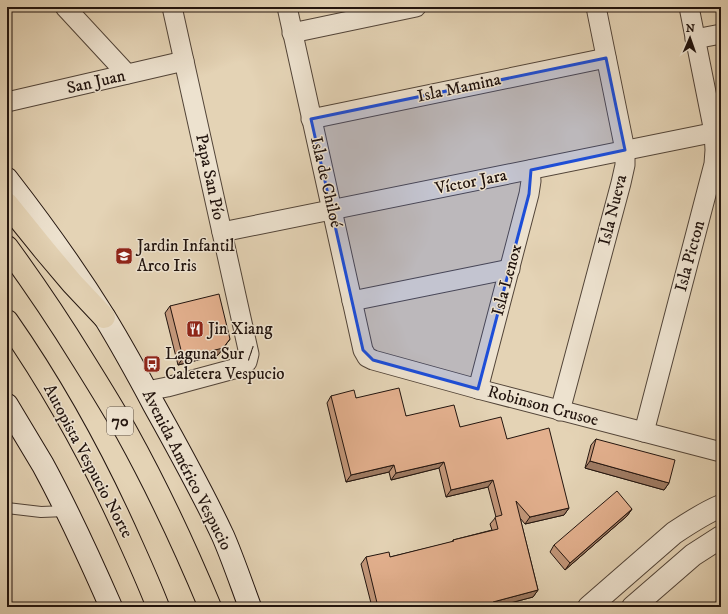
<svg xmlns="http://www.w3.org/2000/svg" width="728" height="614" font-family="'IM FELL DW Pica',serif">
	<rect width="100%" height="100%" fill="#e4d3b5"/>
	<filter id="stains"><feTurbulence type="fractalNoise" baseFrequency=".005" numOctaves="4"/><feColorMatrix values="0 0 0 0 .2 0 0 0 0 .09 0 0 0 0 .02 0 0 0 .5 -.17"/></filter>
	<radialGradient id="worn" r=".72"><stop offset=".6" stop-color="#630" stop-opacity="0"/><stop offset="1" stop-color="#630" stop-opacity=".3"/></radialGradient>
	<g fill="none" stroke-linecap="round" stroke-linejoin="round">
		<defs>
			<path id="service" d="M7,508L41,512L66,511"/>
			<g id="minor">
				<path d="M65,7L127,74"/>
				<path d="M287,7L363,350L367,357L373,360L478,389L721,452"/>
				<path d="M292,33L416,7"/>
				<path d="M695,39L721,34"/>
				<path d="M7,102L184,61"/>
				<path d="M311,119L606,58"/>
				<path d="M222,232L721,131"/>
				<path d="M352,301L510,269"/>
				<path d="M478,389L529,194L531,181L530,170"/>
				<path d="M147,391L167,387L241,367L247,362L249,354L172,7"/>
				<path d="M560,411L621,183L625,165V150L596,7"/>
				<path d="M644,432L714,164L715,150L714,132L689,7"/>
			</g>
			<g id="tertiary">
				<path d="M589,607L674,533C689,523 704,513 721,506"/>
				<path d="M633,607L693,555L721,537"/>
			</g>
			<g id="secondary">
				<path d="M7,179C42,224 75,270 105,318C122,346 138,375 154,405C178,448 202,491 223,536C233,559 241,583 250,607"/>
				<path d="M7,405C19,425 31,445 43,465C68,511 90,559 111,607"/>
			</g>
			<g id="motorway">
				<path d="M7,204L45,251L72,283L104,317"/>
				<path d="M7,247C34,284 59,321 83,360C98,384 113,408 127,433C158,489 185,547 210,607"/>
				<path d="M7,321C56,391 97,467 132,546C141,566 150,586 158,607"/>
			</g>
		</defs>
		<use href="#service" stroke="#524438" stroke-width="12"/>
		<use href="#minor" stroke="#524438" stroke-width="21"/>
		<use href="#tertiary" stroke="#524438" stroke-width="24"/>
		<use href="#secondary" stroke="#22140e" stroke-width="24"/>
		<use href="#motorway" stroke="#22140e" stroke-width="24"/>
		<use href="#service" stroke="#ede2cf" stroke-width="10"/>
		<use href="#minor" stroke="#ede2cf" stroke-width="19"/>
		<use href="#tertiary" stroke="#ede2cf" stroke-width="22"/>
		<use href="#secondary" stroke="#ede2cf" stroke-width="22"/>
		<use href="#motorway" stroke="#e4d3b5" stroke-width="22"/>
	</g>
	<g fill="#c3977a" stroke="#22140e">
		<path d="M170,306L230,339L218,355L178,365L165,313Z"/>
		<path d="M331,396L356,398L406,416L460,427L507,439L569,508L564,515L525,524L520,518L538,590L533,597L495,607H372L361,564L366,557H390L452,542L453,540L492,530L490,524L496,517L488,487L446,497L439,468L391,480L389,472L346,482L327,403Z"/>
		<path d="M596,439L669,483L664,490L585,468L591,445Z"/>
		<path d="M632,509L627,516L565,570L550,552L554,545Z"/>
		<path d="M721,593V607H715L717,598Z"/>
	</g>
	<g fill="#9f7b63" stroke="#22140e">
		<path d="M230,339L218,355L178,365L183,358Z"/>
		<path d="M590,461L669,483L664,490L585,468Z"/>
		<path d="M444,462L439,468L391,480L396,473Z"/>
		<path d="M394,465L389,472L346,482L351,475Z"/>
		<path d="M493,480L488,487L446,497L451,490Z"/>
		<path d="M569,508L564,515L525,524L530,517Z"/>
		<path d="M632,509L627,516L565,570L570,563Z"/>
		<path d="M538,590L533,597L495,607L493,602Z"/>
	</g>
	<g fill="#e3b08e" stroke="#22140e">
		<path d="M219,294L230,339L223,348L183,358L170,306Z"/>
		<path d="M399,388L406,416L454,405L460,427L501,417L507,439L549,428L569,508L530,517L516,501L538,590L493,602L495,607H378L366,557L389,552L390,557L454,541L453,540L498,529L495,517L502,515L493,480L451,490L444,462L396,473L394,465L351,475L331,396L354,390L356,398Z"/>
		<path d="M596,439L675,460L669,483L590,461Z"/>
		<path d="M617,491L632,509L570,563L554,545Z"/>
		<path d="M721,596V607H719Z"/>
	</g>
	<path fill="#1d4ed8" fill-opacity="0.2" stroke="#1d4ed8" stroke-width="3" stroke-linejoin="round" d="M606,58L625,150L531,170L529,194L478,389L373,360L363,350L311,119Z"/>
	<defs>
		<symbol id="school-square" viewBox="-11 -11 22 22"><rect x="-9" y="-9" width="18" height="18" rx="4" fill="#8f2418" stroke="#ede2cf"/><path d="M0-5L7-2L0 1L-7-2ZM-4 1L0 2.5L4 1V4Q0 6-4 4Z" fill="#fff"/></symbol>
		<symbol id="restaurant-square" viewBox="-11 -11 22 22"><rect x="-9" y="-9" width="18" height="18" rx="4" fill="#8f2418" stroke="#ede2cf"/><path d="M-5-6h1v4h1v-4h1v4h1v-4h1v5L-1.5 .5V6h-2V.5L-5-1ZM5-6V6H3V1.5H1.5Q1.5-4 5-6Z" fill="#fff"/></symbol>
		<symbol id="bus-square" viewBox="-11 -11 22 22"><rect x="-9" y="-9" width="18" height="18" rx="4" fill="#8f2418" stroke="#ede2cf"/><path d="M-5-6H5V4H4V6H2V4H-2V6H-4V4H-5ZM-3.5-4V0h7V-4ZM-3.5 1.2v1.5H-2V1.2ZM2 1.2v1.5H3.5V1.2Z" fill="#fff"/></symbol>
	</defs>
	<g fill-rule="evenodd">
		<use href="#school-square" x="114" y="246" width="20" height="20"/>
		<use href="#restaurant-square" x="185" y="319" width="20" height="20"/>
		<use href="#bus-square" x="142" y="354" width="20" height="20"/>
	</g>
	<g text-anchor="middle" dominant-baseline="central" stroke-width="3" stroke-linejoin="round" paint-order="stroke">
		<rect fill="#ede2cf" stroke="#5f5248" stroke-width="1" x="107" y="407" width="26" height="28" rx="3"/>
		<g font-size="16" font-weight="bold" fill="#22140e">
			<text x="120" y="421">70</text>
		</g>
		<g font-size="17" fill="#22140e" stroke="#ede2cf">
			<text transform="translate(96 82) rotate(-13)">San Juan</text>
			<text transform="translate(459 88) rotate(-12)">Isla Mamina</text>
			<text transform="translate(210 177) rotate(78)">Papa San Pío</text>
			<text transform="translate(326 182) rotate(77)">Isla de Chiloé</text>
			<text transform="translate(471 182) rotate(-11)">Víctor Jara</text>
			<text transform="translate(613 210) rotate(-76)">Isla Nueva</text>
			<text transform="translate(690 256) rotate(-75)">Isla Picton</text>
			<text transform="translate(507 280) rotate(-75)">Isla Lenox</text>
			<text transform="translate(543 406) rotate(15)">Robinson Crusoe</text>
			<text transform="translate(88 461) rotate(62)">Autopista Vespucio Norte</text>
			<text transform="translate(187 470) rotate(63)">Avenida Américo Vespucio</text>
		</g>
		<g font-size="17" fill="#22140e" stroke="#ede2cf" text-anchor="start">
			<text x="137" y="246">Jardin Infantil<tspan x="137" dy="20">Arco Iris</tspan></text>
			<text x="208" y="329">Jin Xiang</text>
			<text x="165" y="354">Laguna Sur /<tspan x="165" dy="20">Caletera Vespucio</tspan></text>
		</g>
	</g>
	<rect width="728" height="614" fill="none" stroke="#e4d3b5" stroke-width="24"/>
	<rect x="8" y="8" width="712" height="598" fill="none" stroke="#22140e" stroke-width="2"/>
	<rect x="12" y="12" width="704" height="590" fill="none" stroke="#22140e"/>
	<g transform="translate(690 38) rotate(2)" stroke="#ede2cf" stroke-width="3" paint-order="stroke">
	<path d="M0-3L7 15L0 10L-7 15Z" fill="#22140e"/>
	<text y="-6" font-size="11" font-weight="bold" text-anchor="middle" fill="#22140e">N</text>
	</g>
	<rect width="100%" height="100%" filter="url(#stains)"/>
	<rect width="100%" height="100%" fill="url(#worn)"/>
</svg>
